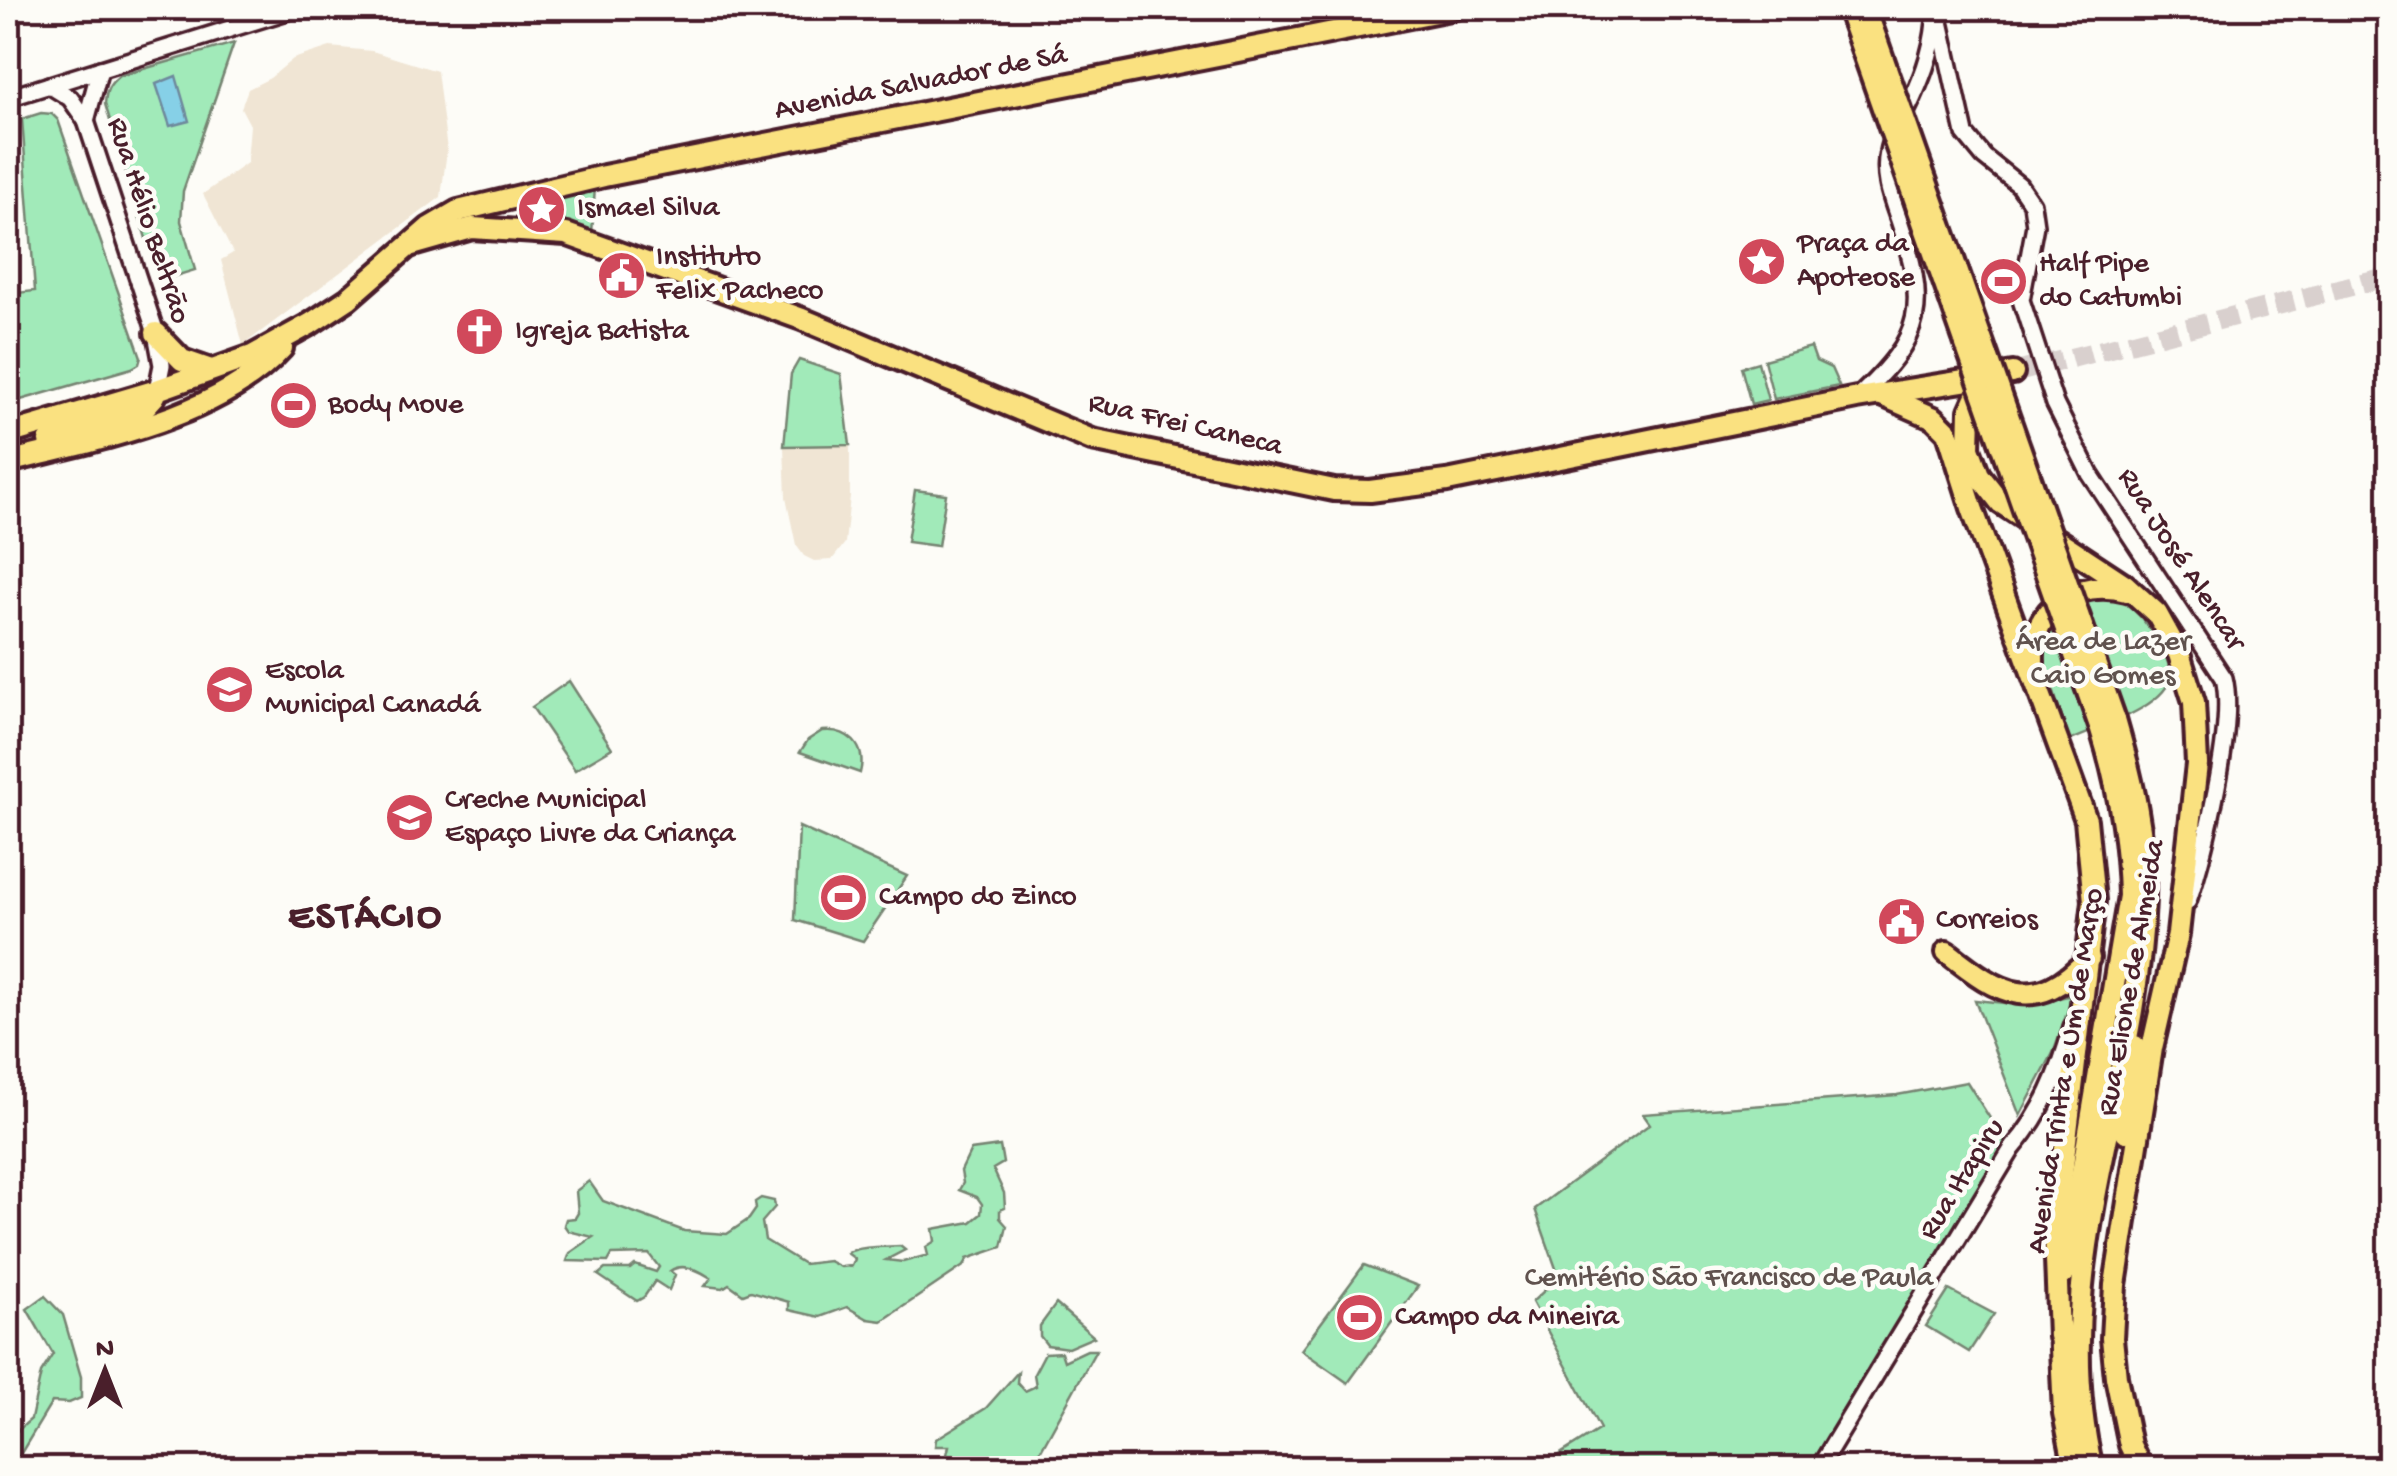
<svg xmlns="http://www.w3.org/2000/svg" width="2397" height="1476" font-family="'Gochi Hand',sans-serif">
	<rect width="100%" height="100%" fill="#fdfcf7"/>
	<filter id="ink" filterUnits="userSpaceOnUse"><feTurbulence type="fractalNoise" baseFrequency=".01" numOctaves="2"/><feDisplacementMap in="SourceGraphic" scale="20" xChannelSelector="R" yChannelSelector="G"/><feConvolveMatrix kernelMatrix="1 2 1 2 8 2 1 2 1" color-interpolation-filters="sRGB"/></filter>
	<g filter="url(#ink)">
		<g fill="#f0e5d4">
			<path d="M330,47L372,51L437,71L447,150L441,197L243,345L221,260L233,253L203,194L247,163L250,125L241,108L248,89L270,78L293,59Z"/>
			<path d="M850,445V497L845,543L832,560L814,561L804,556L796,545L786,498L784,446Z"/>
		</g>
		<g fill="#a1eab9" stroke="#768472" stroke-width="2.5">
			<path d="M234,43L183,191L181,221L195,270L159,281L105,104C106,91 108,85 119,76Z"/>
			<path d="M41,113L52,114L58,120L141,357L139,364L132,368L10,403L8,294L35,291L22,119Z"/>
			<path d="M595,186L592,234L541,218L535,214L539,200Z"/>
			<path d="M1811,347L1816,361L1831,368L1839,386L1774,399L1764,360Z"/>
			<path d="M799,360L841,374L850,445L784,446L791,374Z"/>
			<path d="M1758,362L1768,400L1751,404L1741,367Z"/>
			<path d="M915,490L946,494L938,546L907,542Z"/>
			<path d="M2104,596C2130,601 2142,616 2156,639C2162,648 2170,663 2170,675C2170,706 2094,729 2069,741L2043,657C2042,621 2068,598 2104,596Z"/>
			<path d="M569,681L612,748L575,770L532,707Z"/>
			<path d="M822,731C848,728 867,746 860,773L800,752L808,740Z"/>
			<path d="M799,827L907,876L863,941L795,920Z"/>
			<path d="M2073,995L2053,1053L2020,1116L1975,1000L2024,1005Z"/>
			<path d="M1967,1082L2007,1145L2000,1152L1925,1289L1814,1468H1538L1600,1429L1532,1302L1559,1277L1535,1209L1650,1124L1643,1114L1897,1095Z"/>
			<path d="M1000,1146L1003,1163L993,1169L1004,1193L1005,1208L1000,1210V1218L1007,1226L1002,1247L967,1259L965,1265L882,1321L868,1319L847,1307L820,1317L789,1310V1302L751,1291L743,1294L729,1284L723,1288L705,1286L711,1278C699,1270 683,1262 670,1271L675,1275L669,1290L655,1281L644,1297L637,1301L598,1275L605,1269H630L635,1265L656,1272L659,1267L649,1254L612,1255L608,1262L567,1261L570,1253L593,1237L568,1231L564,1225L566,1219L575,1218L578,1213L576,1191L589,1181L603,1201L684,1231L727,1234L749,1219L756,1209L755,1202L761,1198L774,1201L775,1207L762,1222L765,1240L804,1264L829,1261L841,1267L852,1266L855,1259L847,1253C860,1246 885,1247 900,1246L905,1250L886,1260L903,1262L928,1255L926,1247L935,1241L933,1229L971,1222L981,1214L982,1204L977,1197L959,1190L963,1183L961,1171L971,1150Z"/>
			<path d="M1364,1265L1418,1286L1348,1383L1301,1350Z"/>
			<path d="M1949,1290L1994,1314L1969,1352L1926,1326Z"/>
			<path d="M45,1296L63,1315L81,1377V1398L69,1403L52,1402L12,1468H8V1439L31,1419L41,1373L53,1354L27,1309Z"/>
			<path d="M1056,1304L1094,1337L1068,1348L1047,1345L1040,1336V1326Z"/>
			<path d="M1087,1350H1096L1031,1468H920L945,1463L949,1446H935L936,1439L986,1408L1018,1372L1017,1382L1025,1391L1036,1386L1034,1374L1045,1353L1061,1352L1064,1361Z"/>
		</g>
		<path fill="#86d0e7" stroke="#6e899c" stroke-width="2.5" d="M176,76L189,121L170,126L156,84Z"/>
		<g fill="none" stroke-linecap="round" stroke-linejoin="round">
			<path stroke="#d9d0ce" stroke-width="20" stroke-dasharray="20 10" stroke-linecap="butt" d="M2013,373L2390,276"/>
			<defs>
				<g id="minor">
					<path d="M1937,8L1965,134L1984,157L2019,185L2032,204L2035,225L2021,300L2055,404L2090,474L2224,678C2236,724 2204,853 2188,901"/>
					<path d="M49,85L70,98L86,121L156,333L162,365L157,390"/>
					<path d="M8,98L297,8"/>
					<path d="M86,121L100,69"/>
					<path d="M1857,398C1925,335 1928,307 1899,220C1891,197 1883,176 1888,152C1890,138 1900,123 1907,110C1921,81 1932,54 1935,22"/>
					<path d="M1819,1468L2012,1149C2043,1113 2060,1072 2072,1027"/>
				</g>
				<g id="major">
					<path d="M409,246L472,228L566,234L802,319L1092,440L1334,490L1370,491L1447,481L1857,398L2013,373"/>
					<path d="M156,333L182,360L211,370"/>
					<path d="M1992,381L1978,393L1970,411L1969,448L1979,475L2001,503L2124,584L2157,614L2179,654L2194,702L2197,764L2178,934L2152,1048L2115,1285L2112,1338L2116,1377L2130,1445L2141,1468"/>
					<path d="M1882,395L1934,418L1948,432L1972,508L2086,820L2094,901L2055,1234L2059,1336"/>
					<path d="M8,434L157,390L252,356L310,324L348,299L429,228L458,211L604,176L1455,8"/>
					<path d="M49,441L145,407L155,396"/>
					<path d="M8,462C95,440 220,418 282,348"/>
					<path d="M2033,662C2030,608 2077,577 2127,591"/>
					<path d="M1947,952C2001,995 2035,1016 2089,958"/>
					<path d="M2126,1132L2135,1046"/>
					<path d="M2065,1273L2129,896C2128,838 2118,784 2101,729"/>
					<path d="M2060,1327L2064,1413L2075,1468"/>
					<path d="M2092,1468C2045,1271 2137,1093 2144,899C2146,837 2132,779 2115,720"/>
				</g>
			</defs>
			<use href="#minor" stroke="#4a1f2b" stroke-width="22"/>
			<use href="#major" stroke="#4a1f2b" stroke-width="28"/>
			<use href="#minor" stroke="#fdfcf7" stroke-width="15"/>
			<use href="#major" stroke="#fae180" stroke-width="20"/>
			<defs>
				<g id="major-bridge">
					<path d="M1848,8L2101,729"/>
					<path d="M1865,8L2115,720"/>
				</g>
			</defs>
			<use href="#major-bridge" stroke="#4a1f2b" stroke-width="28" stroke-linecap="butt"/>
			<use href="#major-bridge" stroke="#fae180" stroke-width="20"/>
		</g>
	</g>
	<defs>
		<symbol id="sight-disc" viewBox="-11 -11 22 22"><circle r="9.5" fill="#d1495b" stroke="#fdfcf7"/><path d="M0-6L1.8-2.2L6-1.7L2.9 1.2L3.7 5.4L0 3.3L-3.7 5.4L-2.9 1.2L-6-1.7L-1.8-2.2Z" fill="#fff"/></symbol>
		<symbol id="civic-disc" viewBox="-11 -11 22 22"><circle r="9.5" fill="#d1495b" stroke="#fdfcf7"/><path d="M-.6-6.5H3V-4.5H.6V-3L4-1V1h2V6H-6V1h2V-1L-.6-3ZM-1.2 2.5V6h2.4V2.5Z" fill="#fff"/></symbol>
		<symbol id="stadium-disc" viewBox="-11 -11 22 22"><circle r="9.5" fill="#d1495b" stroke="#fdfcf7"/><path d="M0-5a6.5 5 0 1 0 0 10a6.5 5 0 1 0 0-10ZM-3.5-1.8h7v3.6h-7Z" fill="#fff"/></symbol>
		<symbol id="church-disc" viewBox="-11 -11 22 22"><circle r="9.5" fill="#d1495b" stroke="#fdfcf7"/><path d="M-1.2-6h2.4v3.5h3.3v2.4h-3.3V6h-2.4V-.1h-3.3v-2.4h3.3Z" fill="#fff"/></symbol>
		<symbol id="school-disc" viewBox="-11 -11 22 22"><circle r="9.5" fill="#d1495b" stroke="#fdfcf7"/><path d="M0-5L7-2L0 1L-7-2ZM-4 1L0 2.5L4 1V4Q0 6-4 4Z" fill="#fff"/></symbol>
	</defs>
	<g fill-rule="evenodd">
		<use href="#sight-disc" x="514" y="182" width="55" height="55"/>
		<use href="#sight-disc" x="1734" y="234" width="55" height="55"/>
		<use href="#civic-disc" x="594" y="248" width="55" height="55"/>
		<use href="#stadium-disc" x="1976" y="254" width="55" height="55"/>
		<use href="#church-disc" x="452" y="304" width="55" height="55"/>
		<use href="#stadium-disc" x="266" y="378" width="55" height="55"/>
		<use href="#school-disc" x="202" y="662" width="55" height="55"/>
		<use href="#school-disc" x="382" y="790" width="55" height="55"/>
		<use href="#stadium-disc" x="816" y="870" width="55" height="55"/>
		<use href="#civic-disc" x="1874" y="894" width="55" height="55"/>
		<use href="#stadium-disc" x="1332" y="1290" width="55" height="55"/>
	</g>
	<g text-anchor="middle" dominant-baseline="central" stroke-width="9" stroke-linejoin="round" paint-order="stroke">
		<g font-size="30" fill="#4a1f2b" stroke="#fdfcf7">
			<text transform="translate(921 84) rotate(-11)">Avenida Salvador de Sá</text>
			<text transform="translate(147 221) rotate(72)">Rua Hélio Beltrão</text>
			<text transform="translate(1185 426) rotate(13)">Rua Frei Caneca</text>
			<text transform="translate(2180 560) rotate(57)">Rua José Alencar</text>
			<text transform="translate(2133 978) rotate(-80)">Rua Elione de Almeida</text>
			<text transform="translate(2067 1071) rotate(-81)">Avenida Trinta e Um de Março</text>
			<text transform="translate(1963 1180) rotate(-58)">Rua Itapiru</text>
		</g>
		<g font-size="30" fill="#4a1f2b" stroke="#fdfcf7" text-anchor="start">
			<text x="577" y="209">Ismael Silva</text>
			<text x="1797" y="245">Praça da<tspan x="1797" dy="34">Apoteose</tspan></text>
			<text x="656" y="258">Instituto<tspan x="656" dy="34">Felix Pacheco</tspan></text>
			<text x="2039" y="265">Half Pipe<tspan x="2039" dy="34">do Catumbi</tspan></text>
			<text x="515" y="332">Igreja Batista</text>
			<text x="328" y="406">Body Move</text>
			<text x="265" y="672">Escola<tspan x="265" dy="34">Municipal Canadá</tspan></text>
			<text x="445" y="801">Creche Municipal<tspan x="445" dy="34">Espaço Livre da Criança</tspan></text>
			<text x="879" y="898">Campo do Zinco</text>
			<text x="1936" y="921">Correios</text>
			<text x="1395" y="1318">Campo da Mineira</text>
		</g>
		<g font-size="30" fill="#60524e" stroke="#fdfcf7">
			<text x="2103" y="643">Área de Lazer<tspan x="2103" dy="34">Caio Gomes</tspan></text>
			<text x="1729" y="1279">Cemitério São Francisco de Paula</text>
		</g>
		<g font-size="40" font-weight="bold" letter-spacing="2.5" fill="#4a1f2b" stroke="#fdfcf7">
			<text x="366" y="918">ESTÁCIO</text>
		</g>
	</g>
	<rect width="2397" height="1476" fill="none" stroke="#fdfcf7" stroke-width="40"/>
	<rect x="20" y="20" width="2357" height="1436" fill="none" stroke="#4a1f2b" stroke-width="4" filter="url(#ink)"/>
	<g transform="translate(105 1371)" stroke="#fdfcf7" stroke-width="8" paint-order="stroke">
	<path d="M0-8L18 38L0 25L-18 38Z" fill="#4a1f2b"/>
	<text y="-15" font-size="28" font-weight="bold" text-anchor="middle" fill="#4a1f2b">N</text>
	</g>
</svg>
